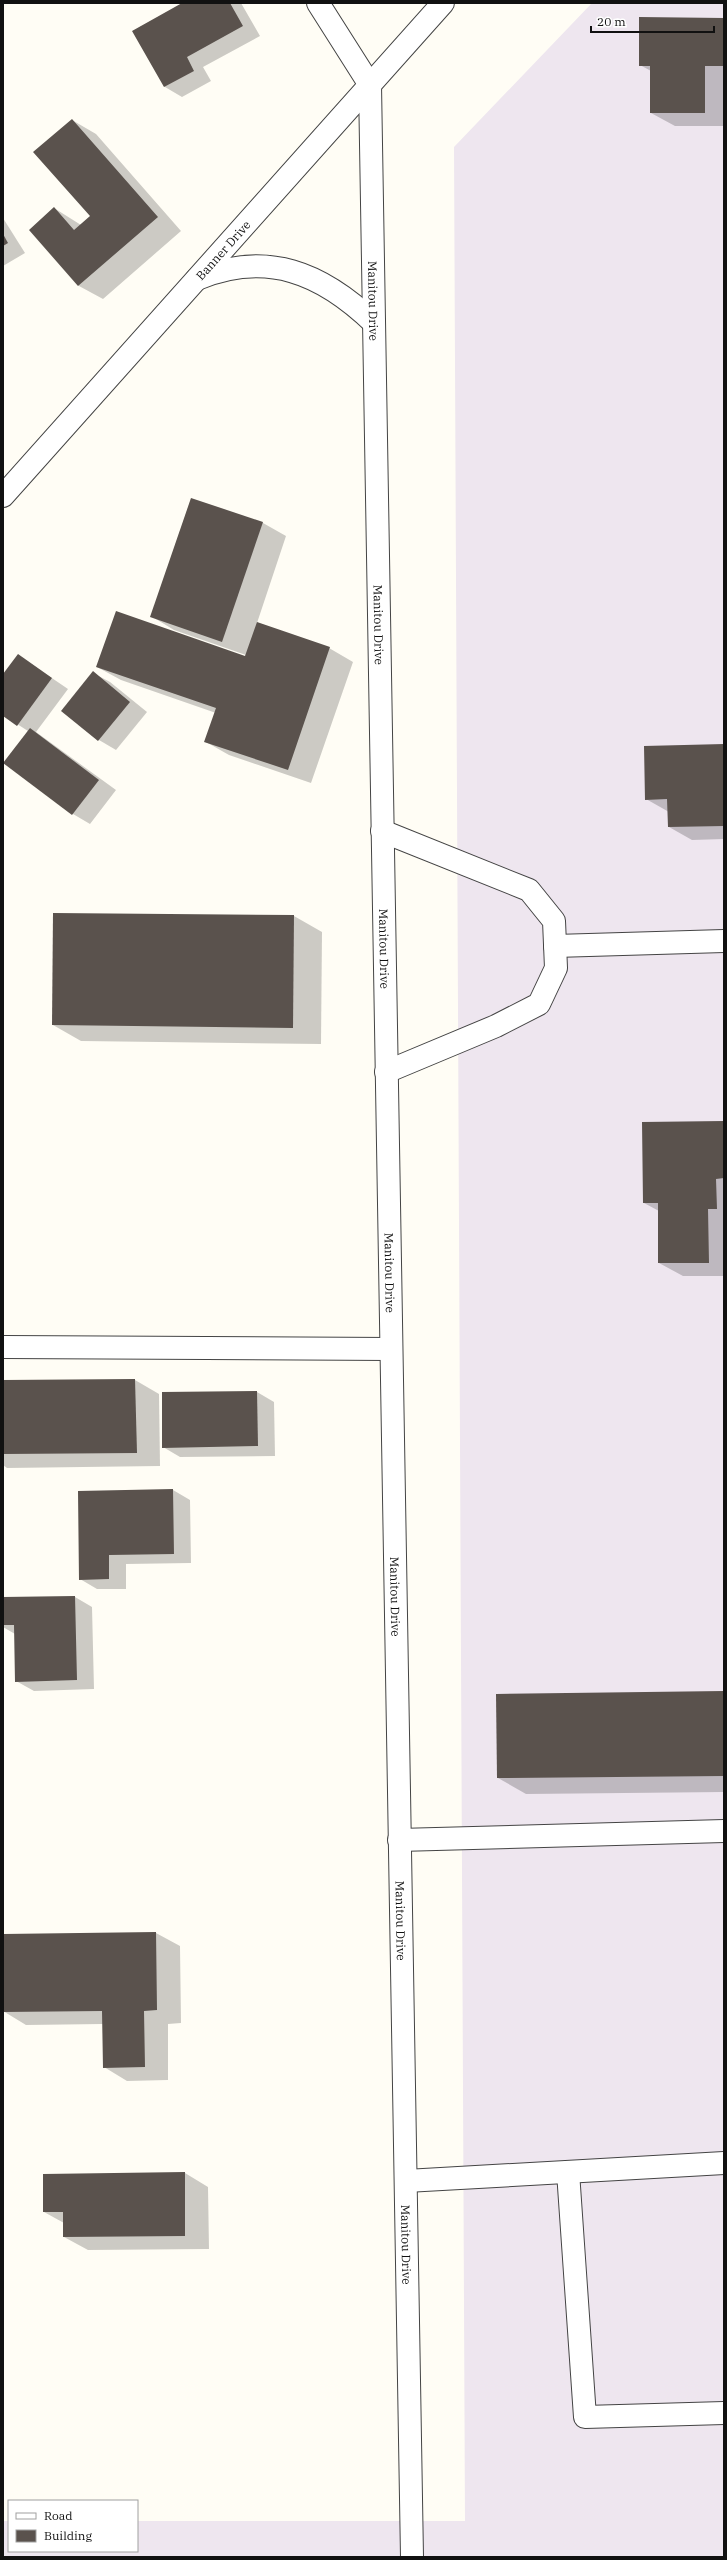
<svg xmlns="http://www.w3.org/2000/svg" width="727" height="2560" font-family="'IBM Plex Serif',serif">
	<rect width="100%" height="100%" fill="#fffdf5"/>
	<path fill="#eee6ef" d="M592,3H724V2557H3V2521H9V2551H137V2521H465L454,147Z"/>
	<g fill="#0003">
		<path d="M184,3H241L260,36L203,67L211,81L182,97L165,87L133,31Z"/>
		<path d="M724,19V126H675L651,113V71L640,65Z"/>
		<path d="M72,120L96,134L181,231L103,299L79,286L30,230L54,208L81,225L91,216Z"/>
		<path d="M3,218L25,253L3,266Z"/>
		<path d="M191,499L263,523L286,536L257,623L329,648L353,662L311,783L229,755L206,742L216,713L121,680L97,667L245,657L246,655L174,630L151,616Z"/>
		<path d="M18,655L68,689L36,732L116,790L90,824L73,814L4,763L28,731L3,715V675Z"/>
		<path d="M93,673L110,682L147,712L116,750L99,740Z"/>
		<path d="M724,745V839L692,840L669,827V812L646,799Z"/>
		<path d="M294,916L322,932L321,1044L81,1041L53,1025Z"/>
		<path d="M724,1122V1276H683L659,1263V1211L644,1203Z"/>
		<path d="M135,1380L159,1394L160,1466L7,1468L3,1465V1381Z"/>
		<path d="M257,1392L274,1402L275,1456L180,1457L163,1447Z"/>
		<path d="M173,1490L190,1500L191,1563L126,1564V1589H97L80,1579Z"/>
		<path d="M75,1597L92,1607L94,1689L34,1691L16,1681L15,1634L3,1627V1598Z"/>
		<path d="M724,1692V1792L526,1794L498,1778Z"/>
		<path d="M156,1933L180,1946L181,2023L168,2024V2080L127,2081L104,2067L103,2024L26,2025L3,2011V1935Z"/>
		<path d="M185,2173L208,2187L209,2249L88,2250L64,2237V2223L44,2212Z"/>
	</g>
	<g fill="#5a524d">
		<path d="M182,3H230L243,26L187,57L194,71L164,87L132,31Z"/>
		<path d="M639,17L724,18V66H705V113H650V66H639Z"/>
		<path d="M72,119L158,217L78,286L29,230L54,207L74,230L90,216L33,152Z"/>
		<path d="M3,234L8,243L3,246Z"/>
		<path d="M191,498L263,522L222,642L150,617Z"/>
		<path d="M116,611L245,656L257,622L330,647L288,770L204,742L216,708L96,667Z"/>
		<path d="M18,654L52,678L17,726L3,716V674Z"/>
		<path d="M93,671L130,702L98,741L61,711Z"/>
		<path d="M30,728L99,780L72,815L3,763Z"/>
		<path d="M724,744V826L668,827L667,799L645,800L644,746Z"/>
		<path d="M53,913L294,915L293,1028L52,1025Z"/>
		<path d="M724,1121V1178L716,1179L717,1209H708L709,1263H658V1203H643L642,1122Z"/>
		<path d="M135,1379L137,1453L3,1454V1380Z"/>
		<path d="M257,1391L258,1446L162,1448V1392Z"/>
		<path d="M173,1489L174,1554L109,1555V1579L79,1580L78,1491Z"/>
		<path d="M75,1596L77,1680L15,1682L14,1625H3V1597Z"/>
		<path d="M724,1691V1776L497,1778L496,1694Z"/>
		<path d="M156,1932L157,2010L144,2011L145,2067L103,2068L102,2011L3,2012V1934Z"/>
		<path d="M185,2172V2236L63,2237V2212H43V2174Z"/>
	</g>
	<g fill="none" stroke-linecap="round" stroke-linejoin="round">
		<defs>
			<g id="minor">
				<path id="s1" d="M318,3L370,85L412,2557"/>
				<path d="M197,279C267,250 322,273 374,323"/>
				<path id="s2" d="M3,496L443,3"/>
				<path d="M382,831L529,890L554,921L556,968L539,1004L496,1026L386,1072"/>
				<path d="M555,946L724,941"/>
				<path d="M3,1347L391,1349"/>
				<path d="M399,1840L724,1831"/>
				<path d="M568,2172L585,2417L724,2413"/>
				<path d="M406,2181L724,2163"/>
			</g>
		</defs>
		<use href="#minor" stroke="#444" stroke-width="24"/>
		<use href="#minor" stroke="#fff" stroke-width="22"/>
	</g>
	<g text-anchor="middle" dominant-baseline="central" stroke-width="4" stroke-linejoin="round" paint-order="stroke">
		<g font-size="12" fill="#111" stroke="#fff">
			<text stroke="none"><textPath href="#s2" startOffset="330">Banner Drive</textPath></text>
			<text stroke="none"><textPath href="#s1" startOffset="313">Manitou Drive</textPath></text>
			<text stroke="none"><textPath href="#s1" startOffset="637">Manitou Drive</textPath></text>
			<text stroke="none"><textPath href="#s1" startOffset="961">Manitou Drive</textPath></text>
			<text stroke="none"><textPath href="#s1" startOffset="1285">Manitou Drive</textPath></text>
			<text stroke="none"><textPath href="#s1" startOffset="1609">Manitou Drive</textPath></text>
			<text stroke="none"><textPath href="#s1" startOffset="1933">Manitou Drive</textPath></text>
			<text stroke="none"><textPath href="#s1" startOffset="2257">Manitou Drive</textPath></text>
		</g>
	</g>
	<rect width="727" height="2560" fill="none" stroke="#111111" stroke-width="8"/>
	<rect x="8" y="2500" width="130" height="52" fill="#ffffff" stroke="#a0a0a0"/>
	<rect x="16" y="2513" width="20" height="6" fill="#ffffff" stroke="#a0a0a0"/>
	<text x="44" y="2520" font-size="12" fill="#111111">Road</text>
	<rect x="16" y="2530" width="20" height="12" fill="#5a524d" stroke="#a0a0a0"/>
	<text x="44" y="2540" font-size="12" fill="#111111">Building</text>
	<path d="M591 26v6h123v-6" fill="none" stroke="#111111" stroke-width="2"/>
	<text x="597" y="26" font-size="12" fill="#111111" stroke="#ffffff" stroke-width="3" paint-order="stroke">20 m</text>
</svg>
